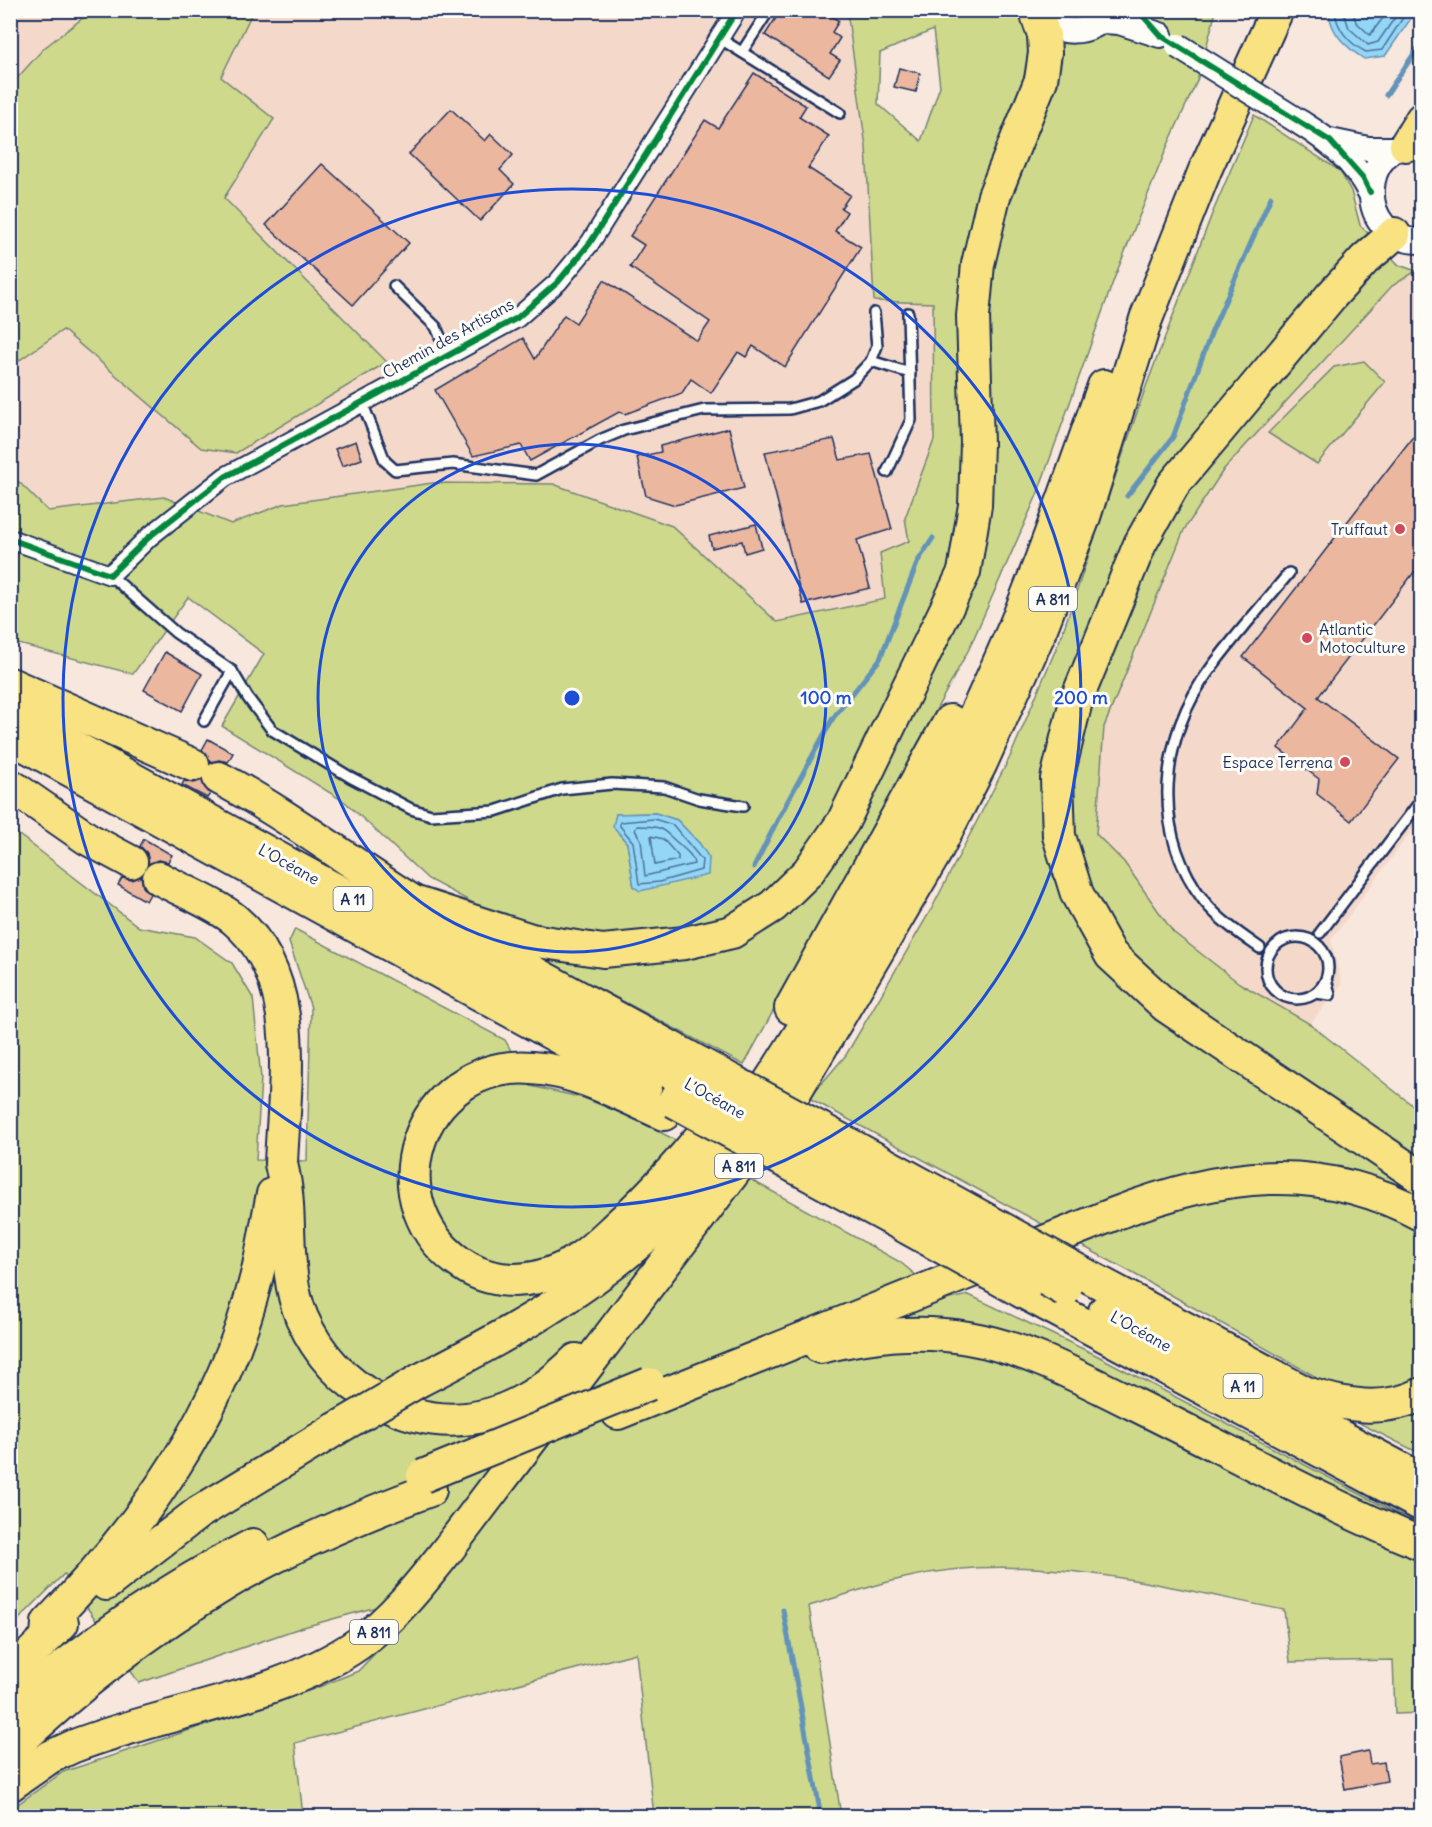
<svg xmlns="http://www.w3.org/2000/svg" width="1432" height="1827" font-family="Delius,sans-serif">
	<rect width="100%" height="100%" fill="#f8e7dd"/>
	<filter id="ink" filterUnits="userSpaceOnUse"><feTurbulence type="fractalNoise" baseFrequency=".0167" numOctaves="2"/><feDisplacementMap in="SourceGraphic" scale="12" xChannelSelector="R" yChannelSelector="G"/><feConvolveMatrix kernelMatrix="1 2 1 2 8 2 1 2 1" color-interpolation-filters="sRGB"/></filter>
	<g filter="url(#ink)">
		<g fill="#f4d9ca">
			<path d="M11,11H92L44,48L11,85Z"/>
			<path d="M253,11H847L866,147L874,300L933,303L934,440L905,518L909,542L880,553L885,599L777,622L672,526L553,484L433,483L283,504L231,524L164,497L48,511L11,473L10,366L63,329L201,448L386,362L224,198L274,120L220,78Z"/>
			<path d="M1421,268V818L1331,940L1342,984L1310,1024L1239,983L1173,932L1124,862L1096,834L1104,727L1184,530L1224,469L1392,286Z"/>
		</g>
		<g fill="#ced98c" stroke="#748475" stroke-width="1.5" fill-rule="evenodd">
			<path d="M92,11H253L221,77L274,119L224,198L387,362L236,453L201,448L63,330L11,366V85L44,48Z"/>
			<path d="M847,11H1216L1197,81L1167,147L1114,279L1037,495L969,649L744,1065L541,958L531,925L488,911L428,879L345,802L222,726L264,654L188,597L133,674L11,642L10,473L48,511L164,497L231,524L283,504L433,483L553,484L672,526L777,622L885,599L880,553L909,541L905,518L934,440L933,303L874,301L866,147ZM933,30L940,86L921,141L878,104L880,53ZM655,813L677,820L700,844L634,887L627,843L619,834L616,814Z"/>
			<path d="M1254,115L1340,171L1351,191L1360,225L1399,265L1416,271L1392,286L1224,469L1184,530L1104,727L1096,834L1124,862L1173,932L1239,983L1310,1024L1421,1112V1454L1361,1424L1313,1375L1127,1270L809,1098L846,1055L932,908L1010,757L1061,637L1145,389L1212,214Z"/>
			<path d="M1364,361L1385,382L1317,464L1268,433L1334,367Z"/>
			<path d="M10,828L139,927L195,937L232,963L253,998L261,1078L256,1160L307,1161L311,1008L289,942L295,929L505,1040L531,1086L584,1098L635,1119L746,1177L900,1262L946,1300L969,1295L1096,1355L1421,1526V1713L1395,1714L1393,1660L1290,1662L1284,1610C1167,1587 1028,1549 909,1577C875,1584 842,1596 809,1606L841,1816H654L636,1653L295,1743L303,1816H11V1809L63,1772L314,1689L358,1671L435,1591L300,1628L139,1683L64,1574L11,1627Z"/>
		</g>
		<g fill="#94d6f5" stroke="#6493b9" stroke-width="1.5">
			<path d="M1329,11V10L1416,11L1385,56L1364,59C1346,47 1330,33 1329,11Z"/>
			<path d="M655,813L677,820L700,844L709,858L708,875L640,891L634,887L627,843L613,826L616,814Z"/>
		</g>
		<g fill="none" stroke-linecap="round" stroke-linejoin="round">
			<g stroke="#4b729a" stroke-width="1.5">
				<path d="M1335,10C1336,29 1350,44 1366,52L1382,50L1408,10"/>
				<path d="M1343,10L1349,28L1368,45L1378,42L1400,10"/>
				<path d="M1352,10L1356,22L1370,35L1389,10"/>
				<path d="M654,819L673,825L702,860L701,870L659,882L639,884L633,842L620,826V822Z"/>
				<path d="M637,826C665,826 661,829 680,845C686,851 693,855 694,864L645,876L641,840L635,830Z"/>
				<path d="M651,836L663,839L678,856V860L655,865Z"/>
			</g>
			<g stroke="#6493b9" stroke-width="5">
				<path d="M1386,95L1422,42"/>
				<path d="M1127,496L1173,437L1212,331L1271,197"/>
				<path d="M754,867L778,819L833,718L880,659L918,561L933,538"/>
				<path d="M783,1610L821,1816"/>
			</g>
		</g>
		<g fill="#ecb79f" stroke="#1b2f5e" stroke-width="1.5">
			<path d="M781,10H822L839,21L832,32L840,38L830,54L840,60L829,76L765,35Z"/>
			<path d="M899,68L920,73L916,92L894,87Z"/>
			<path d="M754,73L806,106L799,117L829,136L808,168L850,195L841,208L847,212L835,231L861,247L785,367L753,346L746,357L738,352L711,393L691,379L682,393L625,414L619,412L530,461L521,445L473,456L435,390L523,338L535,359L564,315L576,323L604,280L697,341L710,322L630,267L644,245L630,236L705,120L718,128Z"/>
			<path d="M451,109L485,141L491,134L513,155L500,170L514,184L480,221L409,154Z"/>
			<path d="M322,164L409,243L353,305L266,225Z"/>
			<path d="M1422,425V562L1318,697L1399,759L1351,821L1317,794L1319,779L1278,748L1308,708L1243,657Z"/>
			<path d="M729,428L744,488L675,505L646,496L637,457L661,452L660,446Z"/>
			<path d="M834,439L840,460L871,454L892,529L857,540L870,588L803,604L765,452Z"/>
			<path d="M356,441L362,459L342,466L335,449Z"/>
			<path d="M756,524L762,548L745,553L742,541L712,548L709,536Z"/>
			<path d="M165,652L202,674L182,711L144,690Z"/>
			<path d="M208,739L233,753L228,762L219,760L211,762L202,750Z"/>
			<path d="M202,780L210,794L207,798L182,785L184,781L194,783Z"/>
			<path d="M144,839L172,855L168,862L158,860L149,864L147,853L140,846Z"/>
			<path d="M141,876L143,887L150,894L146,901L118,885L122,878L132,880Z"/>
			<path d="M1368,1751L1370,1764L1384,1762L1387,1781L1345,1789L1339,1757Z"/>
		</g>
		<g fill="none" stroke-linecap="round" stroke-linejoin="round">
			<defs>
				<g id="lane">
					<path d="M719,38L840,113"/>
					<path d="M742,52L769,10"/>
					<path d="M394,286L436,327L448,355"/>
					<path d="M871,361L910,373"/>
					<path d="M362,402L385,461L395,470L453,464L536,475L600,440L624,430L704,410L790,409L819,401L854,379L871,361L877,346L874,313"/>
					<path d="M887,472L911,420L908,313"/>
					<path d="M110,575L176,633L232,671L204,721"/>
					<path d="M232,671L248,698L272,730L350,777L411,809L431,815L495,811L562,789L612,784L664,787L699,799L743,806"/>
					<path d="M1320,933L1422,799"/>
					<circle cx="1297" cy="968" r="31"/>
					<path d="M1260,948C1240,934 1219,920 1204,901C1150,831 1160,736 1211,668C1235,635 1263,605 1289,573"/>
					<path d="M1316,993L1330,995L1326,979"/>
				</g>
				<path id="street" d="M10,539L110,575L149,537L225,477L517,318L558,282L590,243L737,10"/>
				<g id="secondary">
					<path d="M1033,10C1054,38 1092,37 1113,10"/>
					<path d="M1103,21L1119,22L1160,35"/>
					<path d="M1301,123C1330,141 1354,161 1370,192"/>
					<path d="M1330,141L1368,149H1397"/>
					<path d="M1422,144C1356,139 1354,243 1422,241"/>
				</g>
				<g id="highway">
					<path d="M1406,145L1422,119"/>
					<path d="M1394,234L1365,259L1331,296L1173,485L1140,544L1076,701L1057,779L1059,836L1077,894L1111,955L1166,1006L1422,1178"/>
					<path d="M10,684L193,765"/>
					<path d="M10,712L695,1086"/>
					<path d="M10,737L646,1085"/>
					<path d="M219,778C288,815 349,862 415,903C508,961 605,1011 701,1064"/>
					<path d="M10,785L88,839L131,862"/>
					<path d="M159,878C182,891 216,904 235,920C304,979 284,1084 281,1164C294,1214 281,1268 302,1318C318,1354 342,1381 378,1400C451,1439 519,1417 576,1360"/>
					<path d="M413,902L531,940L603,951L685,943L732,932L773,906L808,872L843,822L964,572L975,505L977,443L973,316L978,264L994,196L1041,80L1045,53L1044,35L1038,18"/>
					<path d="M791,1008L950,721"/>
					<path d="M664,1114C621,1095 579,1071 532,1068C416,1059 368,1208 468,1268C496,1284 530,1283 559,1270C579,1262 598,1244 614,1229C657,1190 693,1149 728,1102"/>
					<path d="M821,1129L936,1192"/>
					<path d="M805,1147L921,1210"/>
					<path d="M797,1168L908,1228"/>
					<path d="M1082,1273L1306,1393C1345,1406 1384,1413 1422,1394"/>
					<path d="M1023,1292L1422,1505"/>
					<path d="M1105,1311L1422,1480"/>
					<path d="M820,1347C870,1335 918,1329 968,1338C1027,1348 1079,1377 1132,1403C1228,1450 1322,1503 1422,1544"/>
					<path d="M420,1380C504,1337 591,1290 659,1224C715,1170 769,1084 810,1018C888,892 957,762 1015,626C1048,547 1075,466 1104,386"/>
					<path d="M618,1413L1114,1214C1219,1173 1319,1159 1422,1215"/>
					<path d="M106,1584L198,1513L336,1429"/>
					<path d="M47,1637L48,1623C144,1524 222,1415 256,1279C263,1251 267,1222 273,1194"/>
					<path d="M10,1674L62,1623"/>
					<path d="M10,1711C85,1646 164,1590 253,1545"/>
					<path d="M10,1750C76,1687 149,1630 227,1583C291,1545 360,1516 430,1490"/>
					<path d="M10,1785L50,1757L74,1746C164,1711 279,1699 358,1644C394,1618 422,1582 449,1548L796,1090L934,855L981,763L1038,636L1083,520L1146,319L1205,170L1277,10"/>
				</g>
			</defs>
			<use href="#lane" stroke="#1b2f5e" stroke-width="14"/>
			<use href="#street" stroke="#1b2f5e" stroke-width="22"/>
			<use href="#secondary" stroke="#1b2f5e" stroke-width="28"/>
			<use href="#highway" stroke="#1b2f5e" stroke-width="36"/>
			<use href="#lane" stroke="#fdfcf7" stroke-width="9"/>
			<use href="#street" stroke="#fdfcf7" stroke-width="18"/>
			<use href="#secondary" stroke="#fdfcf7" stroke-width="24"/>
			<use href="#highway" stroke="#f8e281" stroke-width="32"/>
			<defs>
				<path id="secondary-bridge" d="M1178,46L1301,123"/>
				<g id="highway-bridge">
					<path d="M701,1064L821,1129"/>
					<path d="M695,1086L805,1147"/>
					<path d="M674,1101L797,1168"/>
					<path d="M936,1192L1082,1273"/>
					<path d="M921,1210L1065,1290"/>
					<path d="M908,1228L1023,1292"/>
					<path d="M336,1429L420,1380"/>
					<path d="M423,1476L649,1384"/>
				</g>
			</defs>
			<use href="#secondary-bridge" stroke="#1b2f5e" stroke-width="28" stroke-linecap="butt"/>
			<use href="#highway-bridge" stroke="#1b2f5e" stroke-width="36" stroke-linecap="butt"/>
			<use href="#secondary-bridge" stroke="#fdfcf7" stroke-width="24"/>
			<use href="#highway-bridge" stroke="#f8e281" stroke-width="32"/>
			<defs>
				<g id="cycleway">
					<path d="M1138,10L1160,35L1330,141L1363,178L1370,192"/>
					<path d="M10,539L110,575L149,537L225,477L517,318L558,282L590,243L737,10"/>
				</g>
			</defs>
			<use href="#cycleway" stroke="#fdfcf7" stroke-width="10"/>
			<use href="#cycleway" stroke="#00873e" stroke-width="6"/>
		</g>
	</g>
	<g fill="none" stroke="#1d4ed8" stroke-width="3">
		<circle cx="572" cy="698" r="254"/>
		<circle cx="572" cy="698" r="509"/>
	</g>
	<g fill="#d1495b" stroke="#fdfcf7" stroke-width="2">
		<circle cx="1400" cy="529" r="6"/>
		<circle cx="1307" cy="638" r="6"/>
		<circle cx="1345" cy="762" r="6"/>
	</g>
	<g text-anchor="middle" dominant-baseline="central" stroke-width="6" stroke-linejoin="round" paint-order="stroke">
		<g fill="#fdfcf7" stroke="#5f6c8c" stroke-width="1.5">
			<rect x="1029" y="587" width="48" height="24" rx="4.5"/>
			<rect x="333.5" y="887" width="39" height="24" rx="4.5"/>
			<rect x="715" y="1154" width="48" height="24" rx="4.5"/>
			<rect x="1223.5" y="1374" width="39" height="24" rx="4.5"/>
			<rect x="350" y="1620" width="48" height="24" rx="4.5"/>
		</g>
		<g font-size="15" font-weight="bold" fill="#1b2f5e">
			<text x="1053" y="599">A 811</text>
			<text x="353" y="899">A 11</text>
			<text x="739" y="1166">A 811</text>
			<text x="1243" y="1386">A 11</text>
			<text x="374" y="1632">A 811</text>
		</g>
		<g font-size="16" fill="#1b2f5e" stroke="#fdfcf7">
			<text transform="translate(448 338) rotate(-29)">Chemin des Artisans</text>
			<text transform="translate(289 864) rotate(29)">L’Océane</text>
			<text transform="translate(715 1098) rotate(29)">L’Océane</text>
			<text transform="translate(1141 1331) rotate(29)">L’Océane</text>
		</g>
		<g font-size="16" fill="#1b2f5e" stroke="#fdfcf7" text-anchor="end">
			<text x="1388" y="529">Truffaut</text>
			<text x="1319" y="629" text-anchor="start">Atlantic<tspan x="1319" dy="18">Motoculture</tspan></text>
			<text x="1333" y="762">Espace Terrena</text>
		</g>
	</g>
	<circle cx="572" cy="698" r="9" fill="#1d4ed8" stroke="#fdfcf7" stroke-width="3"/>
	<g font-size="18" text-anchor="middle" font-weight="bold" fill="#1d4ed8" stroke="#fdfcf7" stroke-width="6" stroke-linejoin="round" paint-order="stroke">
		<text x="826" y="704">100 m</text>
		<text x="1081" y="704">200 m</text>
	</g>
	<rect width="1432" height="1827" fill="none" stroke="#fdfcf7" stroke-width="36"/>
	<rect x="18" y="18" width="1396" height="1791" fill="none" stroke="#1b2f5e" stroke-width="2" filter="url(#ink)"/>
</svg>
